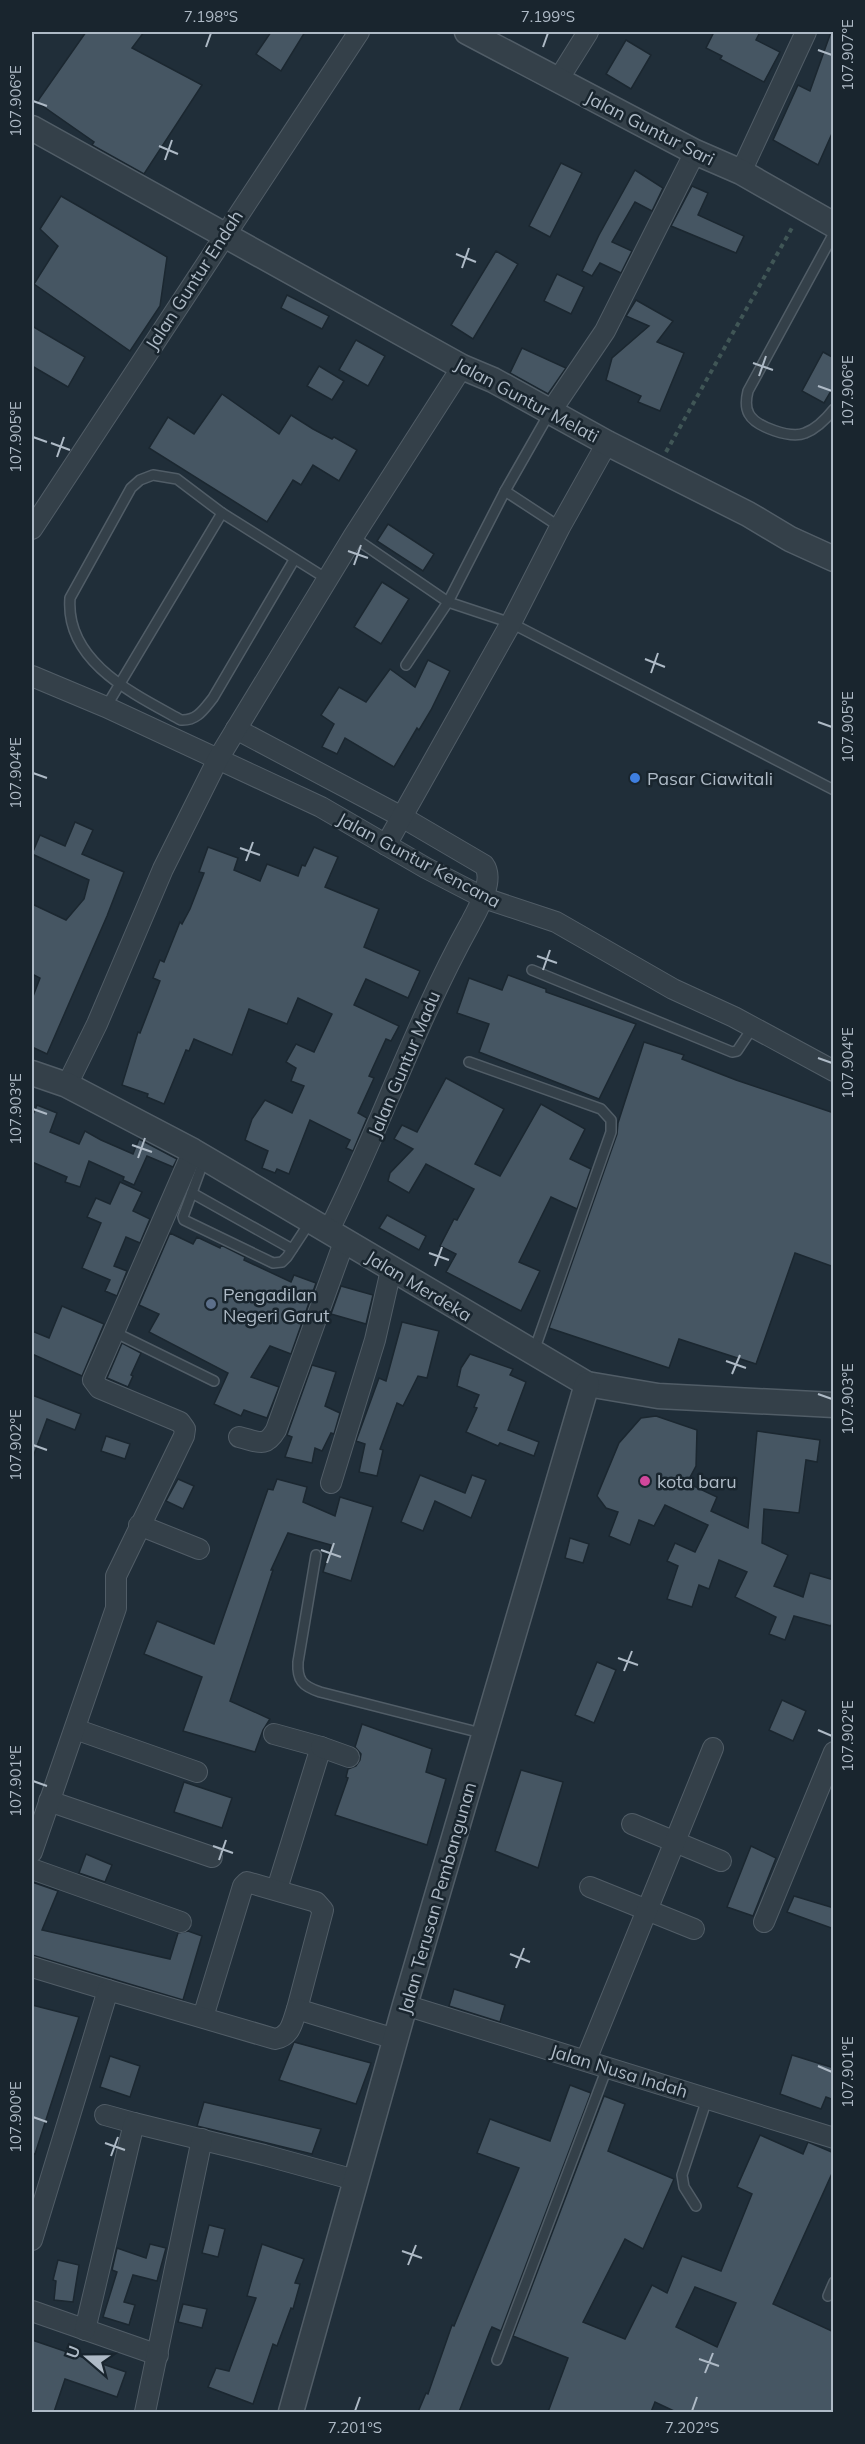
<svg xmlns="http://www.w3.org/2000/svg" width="865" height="2444" font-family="Mulish,sans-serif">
	<rect width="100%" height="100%" fill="#202e39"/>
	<g fill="#465663" stroke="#1b2730" stroke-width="1.5" fill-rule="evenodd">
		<path d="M86,32H144L132,48L202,85L144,174L92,145L94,142L37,102Z"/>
		<path d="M271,32H305L281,71L256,54Z"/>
		<path d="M714,32H760L756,40L780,52L764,82L720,59L722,56L706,48Z"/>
		<path d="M831,32H834V129L818,165L773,140L798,85L810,91Z"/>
		<path d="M626,40L651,55L631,89L606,74Z"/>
		<path d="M561,163L582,173L550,237L529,226Z"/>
		<path d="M635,170L663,188L652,211L635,202L612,242L632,251L621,273L600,263L592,276L582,271L599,235Z"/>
		<path d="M692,186L708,193L698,215L744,236L736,253L671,226Z"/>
		<path d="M61,196L167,257L160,306L130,351L34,284L58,246L40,229Z"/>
		<path d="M496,251L518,264L473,339L451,325Z"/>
		<path d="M557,274L584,287L571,314L544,301Z"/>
		<path d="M287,295L329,316L322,329L281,308Z"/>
		<path d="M636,300L673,321L657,342L684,353L660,411L638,402L641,396L606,380L612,358L649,326L626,316Z"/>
		<path d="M32,326L85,357L68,387L32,366Z"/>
		<path d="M356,340L385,356L368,386L339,370Z"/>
		<path d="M522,348L566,368L548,394L510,373Z"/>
		<path d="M823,352L834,358V386L824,403L802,391Z"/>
		<path d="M319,366L344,381L332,400L307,386Z"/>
		<path d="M222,394L279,434L291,415L313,429L332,439L334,437L357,450L339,481L313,465L301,485L293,480L267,522L149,448L168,417L194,434Z"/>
		<path d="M388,524L434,554L423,571L377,541Z"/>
		<path d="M382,582L409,599L381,644L354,627Z"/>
		<path d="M428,660L450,671L431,710L419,730L417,728L394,767L345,738L337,754L322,747L334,724L321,715L339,687L366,702L390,669L415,687Z"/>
		<path d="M75,822L93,830L82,854L124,872L107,916L47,1054L32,1047V999L40,978L32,974V904L66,920L84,899L89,880L32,854L40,835L65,846Z"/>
		<path d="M208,847L238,858L234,870L260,881L267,864L298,876L302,865L305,866L314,847L338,857L325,887L379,909L364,947L420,971L408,998L366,979L354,1005L399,1026L391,1041L386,1039L369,1076L374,1078L358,1113L367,1118L353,1151L346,1148L350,1140L310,1120L289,1174L277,1169L275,1173L262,1168L268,1151L245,1140L252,1119L265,1100L292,1113L304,1086L291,1081L296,1068L286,1062L296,1044L314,1052L332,1014L298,998L287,1024L249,1009L232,1055L194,1039L189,1051L186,1050L164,1104L147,1097L148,1094L122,1085L138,1032L140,1033L160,981L153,978L160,960L164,962L180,922L182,924L190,909L204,873L199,872Z"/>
		<path d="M508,975L546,989V992L636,1024L599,1099L479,1052L489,1024L457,1013L469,978L502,990Z"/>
		<path d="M644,1042L684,1055L682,1059L736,1080L834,1113V1267L795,1253L756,1364L679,1339L669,1368L549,1328L617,1134L618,1123Z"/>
		<path d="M446,1078L504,1109L475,1164L500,1176L541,1104L585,1129L570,1159L591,1169L577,1209L551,1197L519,1262L540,1271L521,1311L446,1272L456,1254L440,1246L454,1219L457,1220L474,1189L426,1164L409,1193L388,1181L390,1173L413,1149L394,1139L402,1125L417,1132Z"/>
		<path d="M37,1105L57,1113L50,1132L79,1144L85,1131L101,1140L133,1154L139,1139L177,1159L173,1167L147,1156L134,1185L123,1180L124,1177L89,1161L80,1187L65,1182L67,1177L32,1162V1117Z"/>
		<path d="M120,1182L142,1192L133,1211L150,1219L140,1243L126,1237L114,1266L127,1271L117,1296L105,1291L110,1280L82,1268L101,1223L87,1217L96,1198L110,1204Z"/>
		<path d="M387,1215L426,1236L419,1250L379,1228Z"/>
		<path d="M170,1233L193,1244L197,1237L220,1248L221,1245L245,1257L244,1260L291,1282L294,1275L316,1283L291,1354L270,1346L251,1377L279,1387L267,1418L244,1410L241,1416L214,1404L228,1373L149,1332L159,1314L139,1305Z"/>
		<path d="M341,1286L373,1295L366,1324L331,1314Z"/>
		<path d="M62,1306L104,1324L82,1376L32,1354V1331L49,1338Z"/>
		<path d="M402,1322L439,1331L427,1378L418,1376L403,1406L397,1403L380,1449L383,1450L377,1476L359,1472L365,1444L356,1441L379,1378L386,1381Z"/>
		<path d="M122,1343L141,1353L131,1375L133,1376L128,1387L107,1378Z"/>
		<path d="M470,1354L513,1369L510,1375L526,1382L508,1430L539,1442L534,1456L500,1443L498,1446L466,1432L477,1408L474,1407L479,1395L457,1386L461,1368Z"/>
		<path d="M312,1365L336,1372L325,1406L340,1413L334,1434L331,1433L322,1451L315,1448L312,1463L285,1457L292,1437L287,1435Z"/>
		<path d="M32,1395L81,1414L75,1430L47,1419L33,1457Z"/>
		<path d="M656,1416L697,1430L696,1466L687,1483L717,1497L711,1511L748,1528L757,1431L820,1440L817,1462L806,1460L799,1513L764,1509L762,1543L788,1555L774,1586L803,1597L810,1573L834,1580V1615L831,1626L794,1616L785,1640L769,1634L776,1617L735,1597L747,1572L719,1560L709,1589L699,1585L692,1607L667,1599L678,1566L667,1561L675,1543L695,1552L708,1525L665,1505L654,1526L639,1520L630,1545L609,1536L618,1512L606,1508L597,1496L619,1443L641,1418Z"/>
		<path d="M106,1436L130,1444L125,1459L101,1451Z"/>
		<path d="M420,1475L465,1493L472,1475L486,1480L471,1518L435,1501L423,1531L401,1522Z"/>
		<path d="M178,1479L194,1486L183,1509L166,1501Z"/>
		<path d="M277,1479L307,1487L303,1502L335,1516L340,1497L373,1507L351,1581L323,1572L331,1545L288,1533L271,1570H273L230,1701L270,1719L263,1730L255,1752L183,1731L202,1677L144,1654L157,1621L214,1644L268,1489L273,1490Z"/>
		<path d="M570,1538L589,1544L583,1563L565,1558Z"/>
		<path d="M597,1662L616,1670L594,1723L575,1715Z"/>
		<path d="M782,1700L806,1711L793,1741L769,1730Z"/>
		<path d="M362,1724L432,1749L426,1772L446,1779L427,1845L335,1815L348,1778L346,1777L348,1769L356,1766L360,1760L361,1754L355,1747Z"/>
		<path d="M521,1770L563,1782L538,1868L495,1851Z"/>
		<path d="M184,1782L232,1798L222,1828L174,1812Z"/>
		<path d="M751,1846L776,1858L753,1916L727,1907Z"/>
		<path d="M86,1854L112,1865L105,1882L79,1873Z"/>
		<path d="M32,1882L58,1891L42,1930L170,1959L178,1933L188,1931L202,1936L183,2000L32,1955Z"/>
		<path d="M794,1896L834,1908V1929L787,1912Z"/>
		<path d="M454,1989L505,2005L500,2022L449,2006Z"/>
		<path d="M32,2005L79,2017L35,2154H32Z"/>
		<path d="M294,2042L371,2063L356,2104L279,2080Z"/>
		<path d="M792,2055L834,2068V2100L826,2097L821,2109L780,2094Z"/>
		<path d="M110,2056L140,2066L130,2097L100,2087Z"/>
		<path d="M570,2085L591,2093L501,2331L492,2327L490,2331L459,2412H418L426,2393L428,2394L452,2325L454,2326L519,2168L477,2153L490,2119L550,2141Z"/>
		<path d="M604,2096L625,2104L608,2151L674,2179L643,2249L625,2239L583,2322L625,2339L652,2285L667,2293L682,2256L721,2271L752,2194L737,2187L760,2135L803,2154L808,2142L834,2153V2169L773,2304L834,2332V2412H676L655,2402L651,2412H548L568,2358L513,2336ZM695,2287L736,2303L717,2347L676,2327Z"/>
		<path d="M204,2102L321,2129L312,2154L197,2126Z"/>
		<path d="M209,2225L225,2229L218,2257L202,2253Z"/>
		<path d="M150,2244L166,2248L157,2281L133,2275L124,2302L135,2305L129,2325L103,2317L117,2272L112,2270L117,2248L146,2258Z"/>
		<path d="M262,2244L304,2259L295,2283L300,2284L293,2309L291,2308L277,2346L273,2344L253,2404L208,2387L216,2368L229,2371L236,2352L256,2298L247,2296Z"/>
		<path d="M58,2260L79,2265L73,2302L54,2300L56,2281L53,2280Z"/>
		<path d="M183,2304L207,2309L202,2328L178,2322Z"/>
		<path d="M32,2340L126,2372L117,2397L65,2379L54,2412H32Z"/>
	</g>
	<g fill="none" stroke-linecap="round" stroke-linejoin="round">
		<defs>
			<g id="service">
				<path d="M834,233L748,391C746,399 745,407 749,414C756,427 791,439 805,433C816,429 826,419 834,409"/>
				<path d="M505,491L550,412"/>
				<path d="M353,537L448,602L511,623L834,790"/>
				<path d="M294,560L213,698C204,709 197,721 181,720C134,694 65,662 70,598L131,488L140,480L153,475L177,479L222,513L327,579"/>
				<path d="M406,665L448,602L505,491L560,527"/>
				<path d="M106,707L222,513"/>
				<path d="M532,970L732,1052L737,1051L753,1027"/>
				<path d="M469,1062L601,1109L611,1120V1132L534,1351"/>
				<path d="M204,1160L183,1217L184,1220L273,1263L282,1262L287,1257L310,1222"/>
				<path d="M192,1193L292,1249"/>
				<path d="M112,1331L214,1381"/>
				<path d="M316,1555L298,1662C297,1680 302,1686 320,1692L485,1734"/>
				<path d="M696,2206L684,2187L682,2175L707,2099"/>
				<path d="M828,2296L834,2282"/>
				<path d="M497,2360L607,2068"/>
			</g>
			<g id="minor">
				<path d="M558,80L588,32"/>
				<path d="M741,172L806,32"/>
				<path d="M551,411L605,331L695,152"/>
				<path d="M32,529L359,32"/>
				<path d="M32,676L106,707L321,807L426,868L484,898L556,922L673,989L734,1017L834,1071"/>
				<path d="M236,729L402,817L484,865C495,880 478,909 470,924C415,1023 379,1131 328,1232"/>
				<path d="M386,845L511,623L560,527L607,443"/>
				<path d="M67,1085L97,1024L163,869L218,759L353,537L462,367"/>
				<path d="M239,1437C257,1441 265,1449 276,1430L344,1242"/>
				<path d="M331,1483L375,1340L391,1270"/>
				<path d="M139,1525L199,1549"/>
				<path d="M75,1729L197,1772"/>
				<path d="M274,1734L321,1747L277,1889"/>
				<path d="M321,1747L349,1757"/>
				<path d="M49,1801L212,1857"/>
				<path d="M632,1824L721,1861"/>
				<path d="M32,1852L116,1608V1576L184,1436L185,1429L180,1422L99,1388L93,1380L193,1151"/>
				<path d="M32,1869L181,1922"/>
				<path d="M590,1887L694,1929"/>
				<path d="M764,1922L834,1752"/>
				<path d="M32,1967L108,1990"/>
				<path d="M405,2005L834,2138"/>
				<path d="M203,2017L243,1886L247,1882L316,1902L323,1910L297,2009"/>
				<path d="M586,2060L713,1748"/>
				<path d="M105,2115L134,2123"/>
				<path d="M32,2240L108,1990L275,2039C291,2036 292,2023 297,2009L395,2039"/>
				<path d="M32,2311L158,2355"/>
				<path d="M85,2330L134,2123L264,2155L355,2180"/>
				<path d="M145,2412L202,2139"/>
			</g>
			<g id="tertiary">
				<path d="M467,32L695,152L741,172L834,225"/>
				<path d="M32,128L462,367L493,380L607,443L748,514L790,539L834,559"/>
				<path d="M32,1073L67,1085L193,1151L587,1384L658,1396L834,1405"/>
				<path d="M291,2412L405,2005L587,1384"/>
			</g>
		</defs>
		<use href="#service" stroke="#515d67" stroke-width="12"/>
		<use href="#minor" stroke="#515d67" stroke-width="22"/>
		<use href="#tertiary" stroke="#515d67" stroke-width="27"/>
		<path stroke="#405656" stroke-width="4" stroke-dasharray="4.5 4.5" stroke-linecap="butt" d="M666,452L793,226"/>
		<use href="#service" stroke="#344049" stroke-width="9"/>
		<use href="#minor" stroke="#344049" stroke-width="20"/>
		<use href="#tertiary" stroke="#344049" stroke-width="24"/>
	</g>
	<path fill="none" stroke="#aebac6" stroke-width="2" d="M206,47L211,33M543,47L548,33M818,50L832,55M33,101L47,106M159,146L178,154M165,160L172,140M456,254L476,262M462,268L469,248M753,363L773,370M759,376L766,356M818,386L832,391M33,437L47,442M51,443L70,450M57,457L64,437M348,551L368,558M354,565L361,545M645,659L665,667M651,673L658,653M818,722L832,727M33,773L47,778M240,848L260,855M246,861L253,842M537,956L557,963M543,970L550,950M818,1058L832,1063M33,1109L47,1114M132,1145L152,1152M138,1158L145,1138M429,1253L449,1260M435,1266L442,1247M726,1361L746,1368M732,1374L740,1355M818,1394L832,1399M33,1445L47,1450M321,1550L341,1557M327,1563L334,1543M618,1658L638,1665M624,1671L632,1651M818,1730L832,1736M33,1781L47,1786M213,1846L233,1853M219,1860L226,1840M510,1954L530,1962M516,1968L524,1948M818,2066L832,2072M33,2117L47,2122M105,2143L125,2150M111,2156L118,2137M402,2251L422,2258M408,2265L416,2245M699,2359L719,2366M705,2373L713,2353M355,2411L360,2397M692,2411L697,2397"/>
	<circle fill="#3f7fe0" stroke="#19252e" stroke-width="2" cx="635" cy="778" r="6"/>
	<circle fill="#5c6f8a" stroke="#19252e" stroke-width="2" cx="211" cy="1304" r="6"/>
	<circle fill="#d1479c" stroke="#19252e" stroke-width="2" cx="645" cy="1481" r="6"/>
	<g text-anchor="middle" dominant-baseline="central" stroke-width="5" stroke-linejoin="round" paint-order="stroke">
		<g font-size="18" fill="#aebac6" stroke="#19252e">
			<text transform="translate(650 128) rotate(27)">Jalan Guntur Sari</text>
			<text transform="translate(194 280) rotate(-57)">Jalan Guntur Endah</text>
			<text transform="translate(527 400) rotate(28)">Jalan Guntur Melati</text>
			<text transform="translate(419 860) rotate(28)">Jalan Guntur Kencana</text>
			<text transform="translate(404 1064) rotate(-67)">Jalan Guntur Madu</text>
			<text transform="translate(419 1286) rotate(31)">Jalan Merdeka</text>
			<text transform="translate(437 1898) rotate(-74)">Jalan Terusan Pembangunan</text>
			<text transform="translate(619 2071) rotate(17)">Jalan Nusa Indah</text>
		</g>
		<g font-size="18" fill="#aebac6" stroke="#19252e" text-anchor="start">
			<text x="647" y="778">Pasar Ciawitali</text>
			<text x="223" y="1294">Pengadilan<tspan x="223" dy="21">Negeri Garut</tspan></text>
			<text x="657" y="1481">kota baru</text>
		</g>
	</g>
	<rect width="865" height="2444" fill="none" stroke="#19252e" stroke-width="66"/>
	<g transform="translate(87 2357) rotate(290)" stroke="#19252e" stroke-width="4.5" paint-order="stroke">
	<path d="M0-4.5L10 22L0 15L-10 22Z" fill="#aebac6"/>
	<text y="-9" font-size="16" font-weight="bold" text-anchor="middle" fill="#aebac6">U</text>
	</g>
	<rect x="33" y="33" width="799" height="2378" fill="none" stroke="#aebac6" stroke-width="2"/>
	<g font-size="15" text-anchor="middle" fill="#aebac6">
		<text x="211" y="22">7.198°S</text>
		<text x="548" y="22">7.199°S</text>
		<text transform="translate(848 55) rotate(-90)" y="5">107.907°E</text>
		<text transform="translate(16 101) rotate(-90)" y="5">107.906°E</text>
		<text transform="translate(848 391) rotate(-90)" y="5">107.906°E</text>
		<text transform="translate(16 437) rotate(-90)" y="5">107.905°E</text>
		<text transform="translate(848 727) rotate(-90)" y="5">107.905°E</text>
		<text transform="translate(16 773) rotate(-90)" y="5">107.904°E</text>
		<text transform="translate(848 1063) rotate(-90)" y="5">107.904°E</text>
		<text transform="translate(16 1109) rotate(-90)" y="5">107.903°E</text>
		<text transform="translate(848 1399) rotate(-90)" y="5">107.903°E</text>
		<text transform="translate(16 1445) rotate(-90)" y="5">107.902°E</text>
		<text transform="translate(848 1736) rotate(-90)" y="5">107.902°E</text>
		<text transform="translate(16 1781) rotate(-90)" y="5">107.901°E</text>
		<text transform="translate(848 2072) rotate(-90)" y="5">107.901°E</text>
		<text transform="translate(16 2117) rotate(-90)" y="5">107.900°E</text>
		<text x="355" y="2433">7.201°S</text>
		<text x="692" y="2433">7.202°S</text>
	</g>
</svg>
